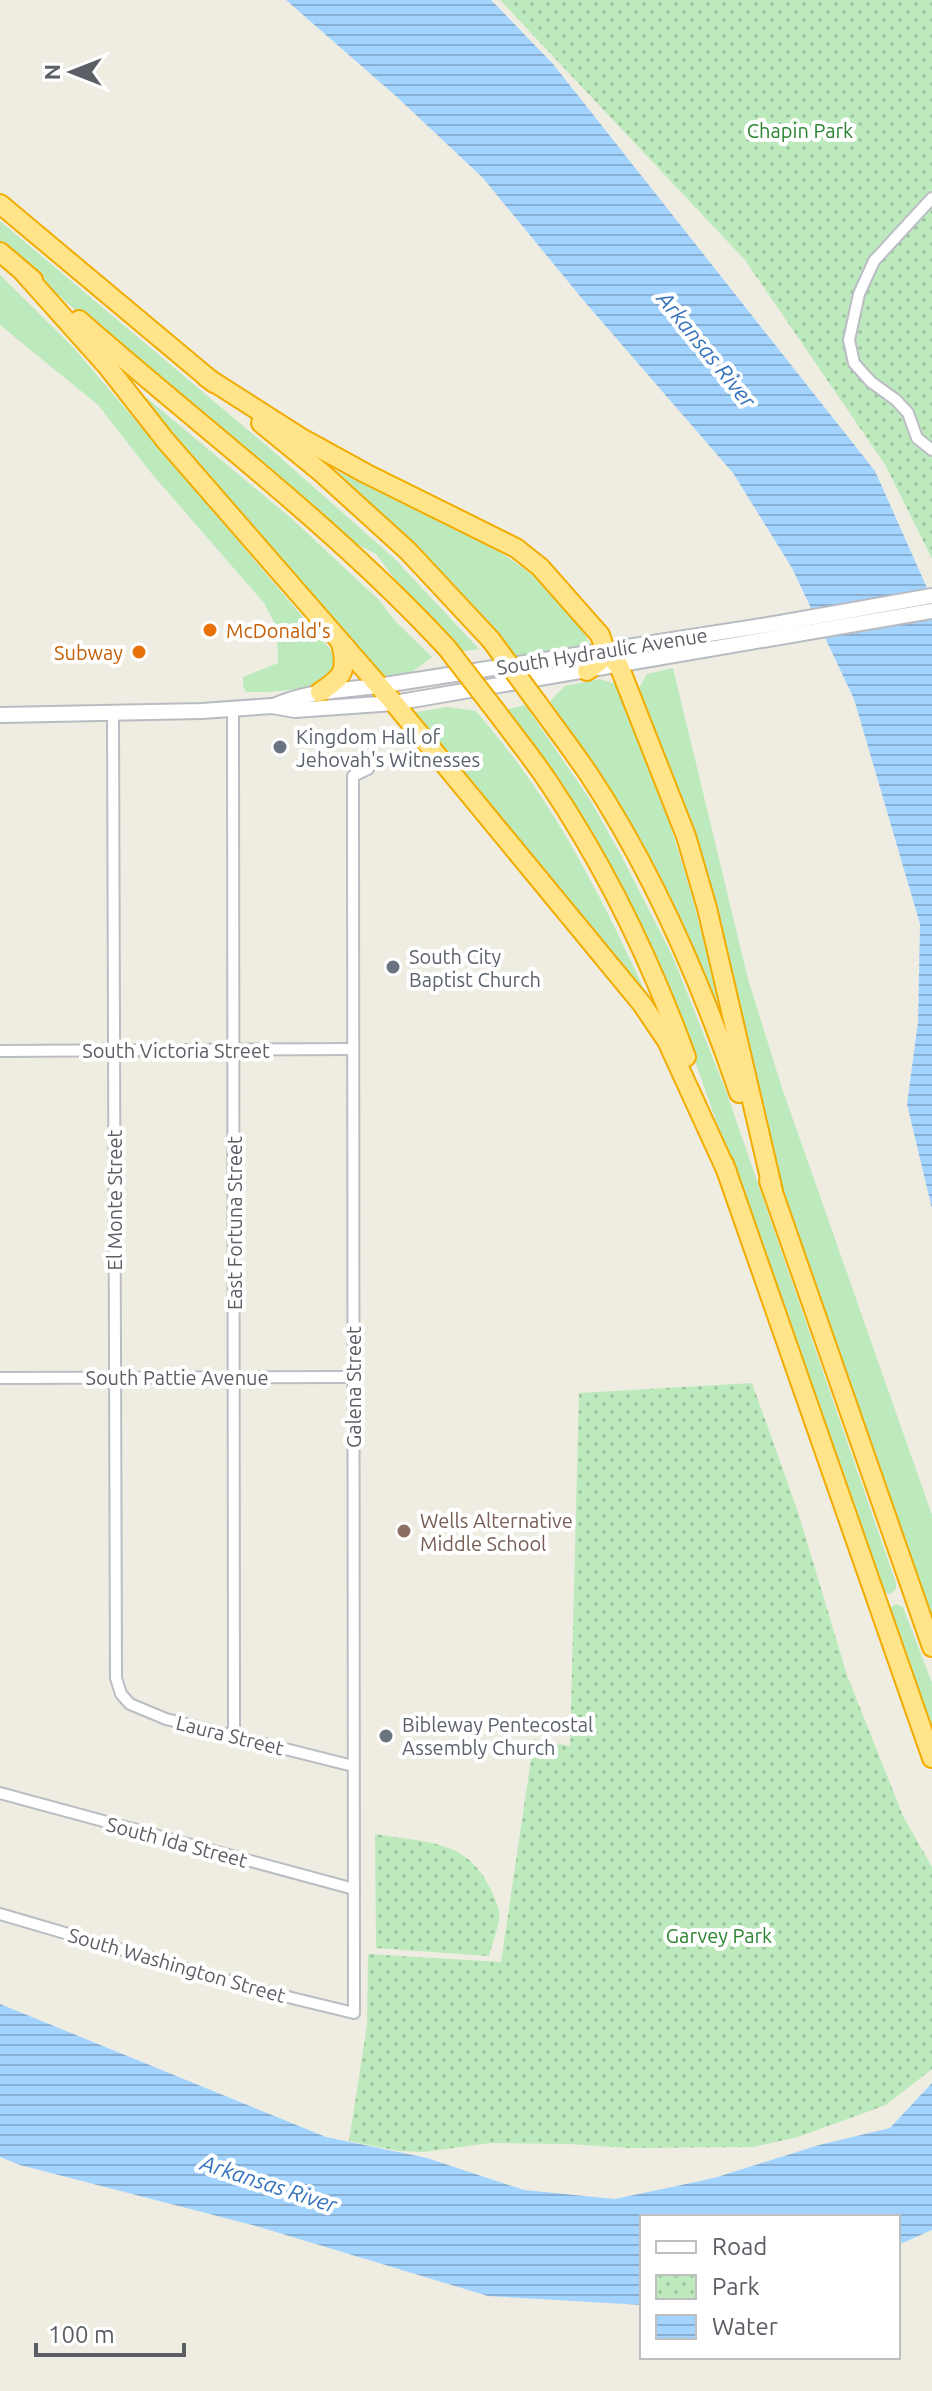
<svg xmlns="http://www.w3.org/2000/svg" width="932" height="2391" font-family="Ubuntu,sans-serif">
	<defs>
		<pattern id="park-dots" width="8" height="8" patternUnits="userSpaceOnUse" patternTransform="scale(2)"><rect width="8" height="8" fill="#bceabd"/><path d="M2 2h.1M6 6h.1" fill="none" stroke="#9cc19d" stroke-width="1.8" stroke-linecap="round"/></pattern>
		<pattern id="water-rules" width="6" height="5" patternUnits="userSpaceOnUse" patternTransform="scale(2)"><rect width="6" height="5" fill="#a3d4ff"/><path d="M0 2.5h6" fill="none" stroke="#88afd2"/></pattern>
	</defs>
	<rect width="100%" height="100%" fill="#efede2"/>
	<g fill="#bceabd">
		<path d="M0,221L273,451L395,559L479,649L457,652L406,594L376,554L346,539L0,246Z"/>
		<path d="M0,275L73,347L330,649C361,691 267,693 246,692L243,686V677L278,663L277,628L264,603L152,474L98,405L0,325Z"/>
		<path d="M131,385L291,518L379,600L396,622L432,657L408,675L381,680Z"/>
		<path d="M328,467C414,509 546,553 590,644L517,659L446,580Z"/>
		<path d="M673,668L748,979L782,1088L932,1515V1620L772,1163L687,820L638,690L647,674Z"/>
		<path d="M599,679L616,684L668,818L693,899L719,1004H716L632,825L550,701L565,686Z"/>
		<path d="M525,705L589,798L622,857L673,957L726,1091L896,1583V1589L891,1594L883,1593L686,1036L504,710Z"/>
		<path d="M447,707L476,711C492,730 508,749 522,769C575,842 614,924 652,1006L411,713Z"/>
		<path d="M896,1604L903,1607L932,1683V1742L887,1609Z"/>
	</g>
	<g fill="url(#park-dots)">
		<path d="M500,0H932V559L886,466L745,260Z"/>
		<path d="M752,1383L798,1512L847,1675L903,1816L932,1867V2069L886,2105L798,2137L753,2147L627,2148L568,2144L490,2143L424,2152L399,2151L349,2141L367,2025L368,1954L501,1962L534,1739L570,1746L579,1393Z"/>
		<path d="M375,1834C425,1843 467,1838 491,1890C495,1899 501,1910 499,1920C497,1932 492,1944 489,1956L376,1948Z"/>
	</g>
	<g fill="url(#water-rules)">
		<path d="M286,0H491L553,64L875,471L932,599V1209L907,1104L918,1022L920,924L854,699L792,568L733,473L584,301L483,178L397,97Z"/>
		<path d="M0,2004L326,2137L427,2158L524,2190L615,2199L714,2178L819,2145L890,2128L932,2083V2230L898,2245V2217H642V2305L488,2296L256,2226L20,2165L0,2157Z"/>
	</g>
	<g fill="none" stroke-linecap="round" stroke-linejoin="round">
		<defs>
			<g id="street">
				<path d="M932,198L874,261L859,294L849,340L854,363L871,382L896,400L908,413L917,438L932,450"/>
				<path d="M233,708L234,1737"/>
				<path d="M113,714L116,1678L121,1694L130,1704L166,1719L353,1766"/>
				<path d="M0,1051L352,1049"/>
				<path d="M0,1378L353,1377"/>
				<path d="M0,1793L354,1889"/>
				<path d="M0,1914L263,1991L354,2013L353,776L368,769"/>
			</g>
			<g id="secondary">
				<path d="M274,706C307,691 343,690 378,686L780,623L932,596"/>
				<path d="M0,715L202,711L272,706L295,710L394,703L932,611"/>
			</g>
			<g id="highway">
				<path d="M0,204L214,383"/>
				<path d="M0,252L33,280"/>
				<path d="M23,272L107,366L165,440L394,703L642,1004L667,1041L727,1172"/>
				<path d="M79,320C203,429 335,527 447,648"/>
				<path d="M206,377L303,439L365,473L516,548L540,567L600,635L605,650L619,666L686,836L707,908L773,1191"/>
				<path d="M261,423L322,473L408,551L491,640"/>
				<path d="M587,671L601,660L605,650"/>
				<path d="M320,692C343,677 348,671 341,643"/>
				<path d="M538,704C555,727 572,750 588,773C653,871 701,982 739,1093"/>
				<path d="M498,714C515,737 533,759 549,783C606,868 651,961 686,1057"/>
				<path d="M724,1164L932,1758"/>
				<path d="M769,1181L932,1647"/>
			</g>
		</defs>
		<use href="#street" stroke="#babdc3" stroke-width="14"/>
		<use href="#secondary" stroke="#b8bcc2" stroke-width="18"/>
		<use href="#highway" stroke="#f2ac00" stroke-width="22"/>
		<use href="#street" stroke="#fff" stroke-width="10"/>
		<use href="#secondary" stroke="#fff" stroke-width="14"/>
		<use href="#highway" stroke="#ffe48a" stroke-width="18"/>
		<defs>
			<g id="highway-bridge">
				<path d="M491,640L538,704"/>
				<path d="M447,648L498,714"/>
			</g>
		</defs>
		<use href="#highway-bridge" stroke="#f2ac00" stroke-width="22" stroke-linecap="butt"/>
		<use href="#highway-bridge" stroke="#ffe48a" stroke-width="18"/>
	</g>
	<g fill="#e8710a" stroke="#fff" stroke-width="3">
		<circle cx="210" cy="630" r="8"/>
		<circle cx="139" cy="652" r="8"/>
	</g>
	<g fill="#6b7280" stroke="#fff" stroke-width="3">
		<circle cx="280" cy="747" r="8"/>
		<circle cx="393" cy="967" r="8"/>
		<circle cx="386" cy="1736" r="8"/>
	</g>
	<circle fill="#8d6e63" stroke="#fff" stroke-width="3" cx="404" cy="1531" r="8"/>
	<g text-anchor="middle" dominant-baseline="central" stroke-width="8" stroke-linejoin="round" paint-order="stroke">
		<g font-size="20" fill="#2b8431" stroke="#fff">
			<text x="800" y="130">Chapin Park</text>
			<text x="719" y="1935">Garvey Park</text>
		</g>
		<g font-size="20" fill="#c56008" stroke="#fff" text-anchor="start">
			<text x="226" y="630">McDonald's</text>
			<text x="123" y="652" text-anchor="end">Subway</text>
		</g>
		<g font-size="20" fill="#5b5f65" stroke="#fff">
			<text transform="translate(602 651) rotate(-9)">South Hydraulic Avenue</text>
			<text x="176" y="1050">South Victoria Street</text>
			<text transform="translate(114 1200) rotate(-90)">El Monte Street</text>
			<text transform="translate(234 1223) rotate(-90)">East Fortuna Street</text>
			<text x="177" y="1377">South Pattie Avenue</text>
			<text transform="translate(353 1387) rotate(-90)">Galena Street</text>
			<text transform="translate(230 1735) rotate(14)">Laura Street</text>
			<text transform="translate(177 1842) rotate(15)">South Ida Street</text>
			<text transform="translate(177 1965) rotate(16)">South Washington Street</text>
		</g>
		<g font-size="20" fill="#5b616d" stroke="#fff" text-anchor="start">
			<text x="296" y="736">Kingdom Hall of<tspan x="296" dy="23">Jehovah's Witnesses</tspan></text>
			<text x="409" y="956">South City<tspan x="409" dy="23">Baptist Church</tspan></text>
			<text x="402" y="1724">Bibleway Pentecostal<tspan x="402" dy="23">Assembly Church</tspan></text>
		</g>
		<g font-size="20" fill="#785e54" stroke="#fff" text-anchor="start">
			<text x="420" y="1520">Wells Alternative<tspan x="420" dy="23">Middle School</tspan></text>
		</g>
		<g font-size="22" font-style="italic" fill="#3473bc" stroke="#fff">
			<text transform="translate(707 349) rotate(51)">Arkansas River</text>
			<text transform="translate(269 2183) rotate(18)">Arkansas River</text>
		</g>
	</g>
	<rect x="640" y="2215" width="260" height="144" fill="#ffffff" stroke="#bdbfc1" stroke-width="2"/>
	<rect x="656" y="2241" width="40" height="12" fill="#ffffff" stroke="#bdbfc1" stroke-width="2"/>
	<text x="712" y="2255" font-size="24" fill="#5b5f65">Road</text>
	<rect x="656" y="2275" width="40" height="24" fill="url(#park-dots)" stroke="#bdbfc1" stroke-width="2"/>
	<text x="712" y="2295" font-size="24" fill="#5b5f65">Park</text>
	<rect x="656" y="2315" width="40" height="24" fill="url(#water-rules)" stroke="#bdbfc1" stroke-width="2"/>
	<text x="712" y="2335" font-size="24" fill="#5b5f65">Water</text>
	<g transform="translate(72 72) rotate(270)" stroke="#ffffff" stroke-width="6" paint-order="stroke">
	<path d="M0-6L14 30L0 20L-14 30Z" fill="#5b5f65"/>
	<text y="-12" font-size="22" font-weight="bold" text-anchor="middle" fill="#5b5f65">N</text>
	</g>
	<path d="M36 2343v12h148v-12" fill="none" stroke="#5b5f65" stroke-width="4"/>
	<text x="48" y="2343" font-size="24" fill="#5b5f65" stroke="#ffffff" stroke-width="6" paint-order="stroke">100 m</text>
</svg>
